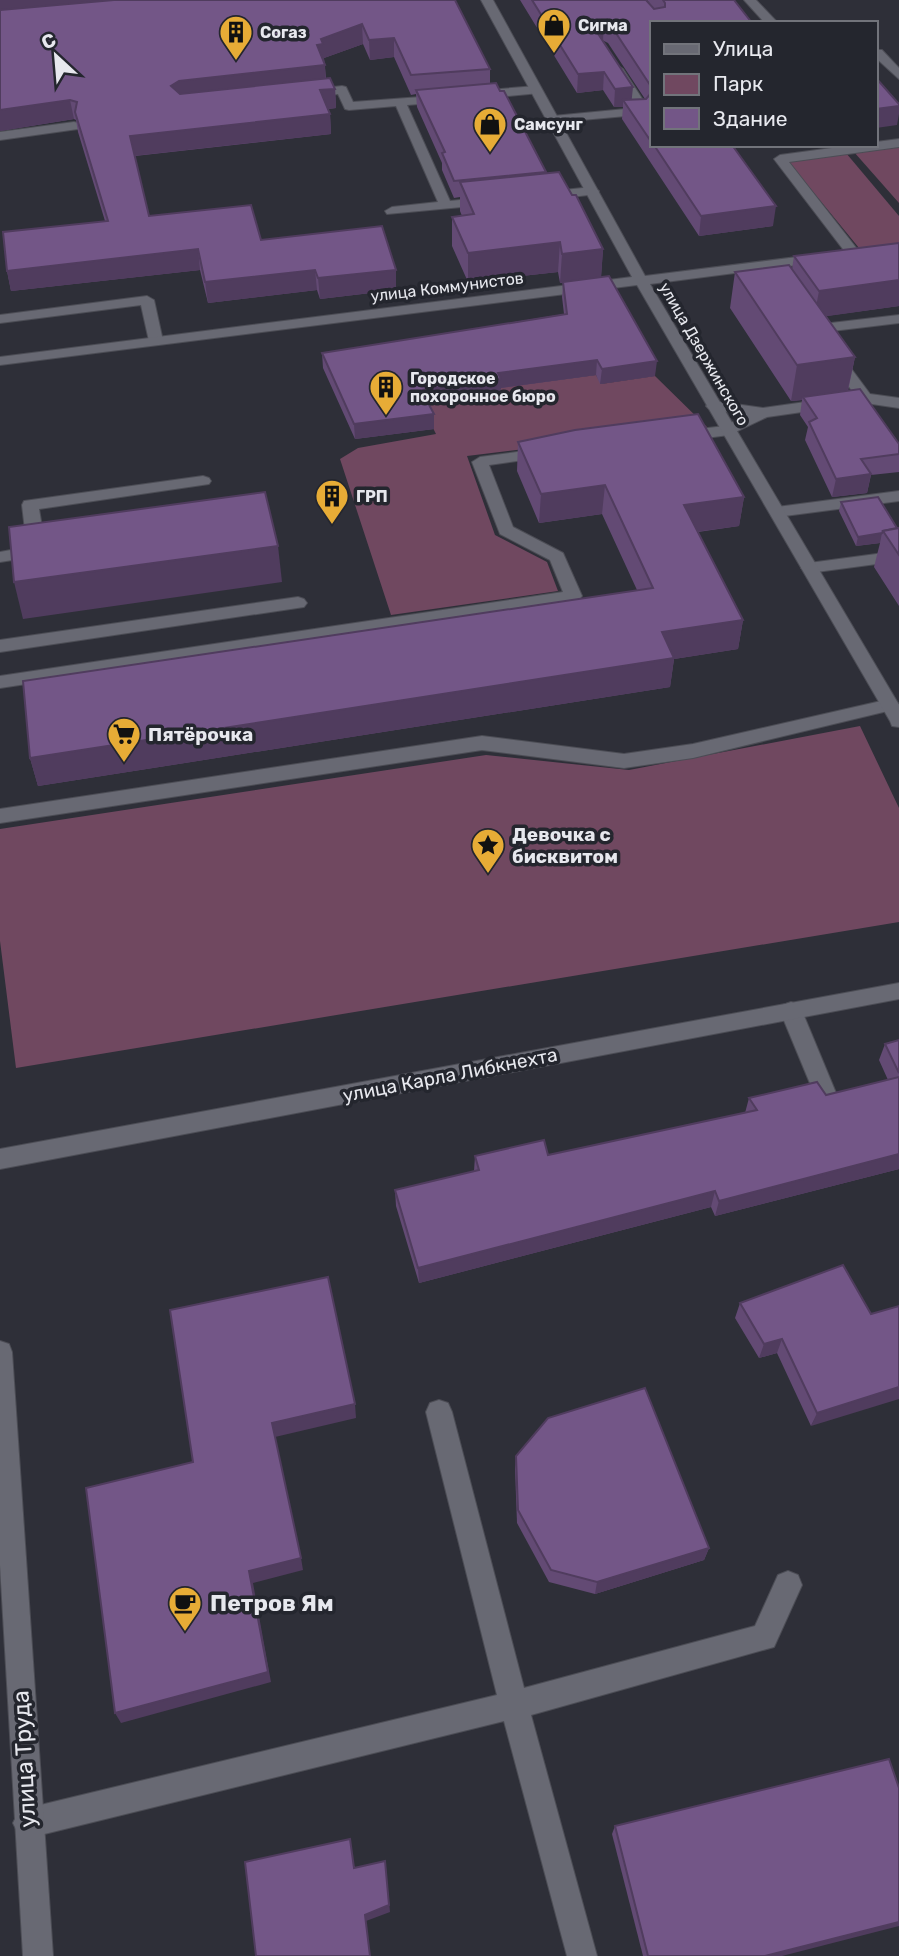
<svg xmlns="http://www.w3.org/2000/svg" width="899" height="1956" font-family="Rubik,sans-serif">
	<rect width="100%" height="100%" fill="#2e2f38"/>
	<g fill="#704860">
		<path d="M899,146V203L854,152Z"/>
		<path d="M846,153L899,216V243L859,248L787,160Z"/>
		<path d="M596,375L601,384L655,376L707,427L467,456L495,535L547,562L558,591L391,615L340,459L358,448L436,434L418,398L435,396L446,401L500,394L498,388Z"/>
		<path d="M860,726L899,808V922L16,1068L0,941V829L486,755L629,770Z"/>
	</g>
	<g fill="none" stroke-linecap="round" stroke-linejoin="round">
		<defs>
			<g id="lane">
				<path d="M744,0H756L778,23H765Z"/>
				<path d="M876,50H882L899,68V79L876,58Z"/>
				<path d="M617,65L623,69L650,111L648,114L549,123L547,120L553,116L636,108L611,69Z"/>
				<path d="M342,86L346,87L353,102L448,95V101L444,102L407,105L450,201L489,197L494,198V204L387,214L385,211L392,207L438,202L396,106L349,110L345,109L338,94L308,98L302,94L308,90Z"/>
				<path d="M536,86L542,90L540,93L476,99L470,95L476,91Z"/>
				<path d="M74,122L78,123V129L0,140V132Z"/>
				<path d="M899,139V147L789,162L861,254L859,257H849L774,159L780,155L854,145H876V142Z"/>
				<path d="M592,187L599,191L597,194L545,200L538,196L545,192Z"/>
				<path d="M147,296L154,300L163,341L156,345L149,341L141,305L0,323V315Z"/>
				<path d="M899,315V323L824,332L870,394L899,398V408L865,403L767,417L729,435L682,441L674,436L682,431L725,426L746,415L709,409L706,406L709,403L714,401L763,408L855,395L807,329L814,325Z"/>
				<path d="M546,448L552,450L554,453L552,456L489,465L513,527L563,553L582,596L579,600L0,688V676L563,592L550,560L500,534L472,462L480,457Z"/>
				<path d="M203,476L209,478L211,481L209,484L39,509L46,551L44,555L0,562V552L27,547L22,505L24,501Z"/>
				<path d="M899,491V501L777,517L769,512L777,507Z"/>
				<path d="M899,551V561L809,573L801,568L809,563Z"/>
				<path d="M298,597L304,599L307,603L304,607L0,652V640Z"/>
				<path d="M890,699L896,701L899,705L896,709L693,758L624,768L482,750L0,823V809L482,736L624,754L693,744Z"/>
				<path d="M791,1002L799,1005L802,1011L836,1093L833,1100L825,1102L817,1100L814,1093L780,1011L783,1005Z"/>
				<path d="M439,1400L448,1403L452,1412L524,1688L755,1626L778,1575L788,1571L798,1575L802,1585L774,1647L531,1715L597,1956H567L504,1721L28,1838L18,1833L13,1823L18,1813L28,1808L497,1695L426,1412L430,1403Z"/>
			</g>
			<g id="street">
				<path d="M481,0H493L645,276L821,254L828,258L821,262L650,284L899,705V727L892,726L890,721L637,285L0,365V357L632,277Z"/>
				<path d="M0,1341L9,1344L12,1352L53,1956H23L0,1565Z"/>
			</g>
			<path id="secondary" d="M899,983V999L0,1169V1149Z"/>
		</defs>
		<use href="#lane" stroke="#4c4d55" stroke-width="2"/>
		<use href="#street" stroke="#4c4d55" stroke-width="2"/>
		<use href="#secondary" stroke="#4c4d55" stroke-width="2"/>
		<use href="#lane" fill="#686973" fill-rule="evenodd"/>
		<use href="#street" fill="#686973" fill-rule="evenodd"/>
		<use href="#secondary" fill="#686973" fill-rule="evenodd"/>
	</g>
	<g fill="#634a74" fill-rule="evenodd">
		<path d="M0,0H455L490,69V84L546,172V173L603,249L601,277L655,376L600,384L596,375L501,388L500,394L428,404L434,429L355,439L323,368L322,353L564,314L562,297L563,283H560L558,272L468,282L452,246V217L462,216L460,211V197L454,198L442,170V163L417,107L416,94L411,95L394,57L370,60L363,44L324,58L326,78L335,89L336,108L328,109L330,114L331,134L135,156L149,216L261,240L396,270V290L320,299L317,290L208,303L200,270L11,291L7,271L105,221L78,132L76,120L74,119L0,131Z"/>
		<path d="M520,0H646L654,9L647,0H734L652,23V145H748L733,147L773,226L699,236L622,119L623,107H614L603,90L577,93ZM602,40L608,43L645,99L632,100Z"/>
		<path d="M899,243V306L826,316L855,357L848,391L899,444V472L871,475L867,493L832,497L805,440L808,427L800,415L802,400L791,401L730,308L735,272L792,269L794,256Z"/>
		<path d="M518,442L744,497L739,526L698,532L743,620L738,649L674,659L670,687L38,786L30,758L637,590L602,514L539,523L517,471Z"/>
		<path d="M841,502L899,528V606L874,567L880,543L856,546L839,511Z"/>
		<path d="M899,1040V1169L715,1216L711,1207L419,1283L396,1206L395,1190L474,1171L475,1156L548,1155L745,1113L749,1098L826,1095L888,1080L879,1060L885,1044Z"/>
		<path d="M740,1303L871,1314L811,1426L777,1353L759,1358L735,1318Z"/>
		<path d="M516,1456L709,1548L704,1560L595,1594L549,1582L517,1523L515,1469Z"/>
		<path d="M615,1826L782,1956H643L612,1834Z"/>
	</g>
	<g fill="#503c5e">
		<path d="M0,0H199L0,18Z"/>
		<path d="M604,21L603,40L595,44L596,25Z"/>
		<path d="M362,24L363,44L324,58V64L317,45L321,39Z"/>
		<path d="M394,38V57L370,60L369,40Z"/>
		<path d="M325,65L326,85L174,106L171,86L179,81Z"/>
		<path d="M604,72L603,90L577,93L578,74Z"/>
		<path d="M633,87L631,106L623,100V107H614L615,89Z"/>
		<path d="M335,89L336,108L321,110L320,90Z"/>
		<path d="M70,100L74,119L0,131V110Z"/>
		<path d="M899,106V114L897,125L876,128V109Z"/>
		<path d="M330,114L331,134L133,156L130,136Z"/>
		<path d="M719,145H748L718,149Z"/>
		<path d="M776,206L773,226L699,236L701,216Z"/>
		<path d="M560,242L558,272L468,282V253Z"/>
		<path d="M198,249L200,270L11,291L7,271Z"/>
		<path d="M603,249L601,278L560,283L562,254Z"/>
		<path d="M315,270L317,290L208,303L205,282Z"/>
		<path d="M396,270V290L320,299L318,278Z"/>
		<path d="M899,280V306L814,318L819,291Z"/>
		<path d="M855,357L847,393L803,397L802,400L791,401L797,365Z"/>
		<path d="M597,360L596,375L501,388L500,394L422,405L421,390L498,373Z"/>
		<path d="M657,361L655,376L600,384L602,369Z"/>
		<path d="M434,414V429L355,439L354,424Z"/>
		<path d="M871,474L867,493L832,497L836,479Z"/>
		<path d="M605,485L602,514L539,523L541,494Z"/>
		<path d="M744,497L739,526L680,534L684,505Z"/>
		<path d="M882,533L880,543L856,546L858,537Z"/>
		<path d="M278,546L282,582L23,619L14,582Z"/>
		<path d="M743,620L738,649L674,659L670,687L38,786L30,758L662,632Z"/>
		<path d="M899,1154V1169L715,1216L719,1201Z"/>
		<path d="M715,1191L711,1207L419,1283L418,1268Z"/>
		<path d="M782,1339L777,1353L759,1358L764,1344Z"/>
		<path d="M899,1387V1399L811,1426L817,1413Z"/>
		<path d="M355,1404L356,1418L275,1437L272,1423Z"/>
		<path d="M709,1548L704,1560L595,1594L597,1582Z"/>
		<path d="M301,1558L303,1570L253,1583L271,1682L121,1723L115,1713L249,1571Z"/>
		<path d="M386,1868L390,1912L366,1921L370,1956L365,1915Z"/>
		<path d="M899,1922V1926L782,1956H765Z"/>
	</g>
	<g fill="#735687" stroke="#503c5e" stroke-width="2">
		<path d="M114,0H455L490,69L411,75L394,38L369,40L362,24L321,39L323,44L317,45L325,65L179,81L171,86L180,94L330,78L335,89L320,90L330,114L130,136L149,216L251,205L261,240L382,226L396,270L318,278L315,270L205,282L198,249L7,271L3,232L108,221L75,112L77,102L70,100L0,110V10Z"/>
		<path d="M532,0H646L654,9L665,7V3L663,0H734L752,23H652V88L610,24L604,21L596,25L595,29L633,87L615,89L604,72L578,74Z"/>
		<path d="M876,78L899,104V106L876,109Z"/>
		<path d="M496,83L500,91H504L546,172L454,181L442,153L445,152L416,90Z"/>
		<path d="M652,92V143L623,100L646,99Z"/>
		<path d="M654,145H732L776,206L701,216Z"/>
		<path d="M559,172L572,195H576L603,249L562,254L560,242L468,253L452,217L474,214L460,182Z"/>
		<path d="M899,243V280L819,291L794,256Z"/>
		<path d="M789,265L855,357L797,365L735,272Z"/>
		<path d="M609,276L657,361L602,369L597,360L498,373L501,379L421,390L434,414L354,424L322,353L567,314L563,282Z"/>
		<path d="M860,389L899,444V454L861,459L871,474L836,479L809,422L817,418L803,397Z"/>
		<path d="M698,414L744,497L684,505L743,620L662,632L674,658L30,758L23,681L653,588L605,485L541,494L518,442L575,430Z"/>
		<path d="M265,492L278,546L14,582L9,527Z"/>
		<path d="M878,497L897,528L883,531L882,533L858,537L841,502Z"/>
		<path d="M899,528V555L883,531Z"/>
		<path d="M899,1040V1073L885,1044Z"/>
		<path d="M899,1077V1154L719,1201L715,1191L418,1268L395,1190L479,1170L475,1156L544,1140L548,1155L757,1110L749,1098L817,1082L826,1095Z"/>
		<path d="M843,1265L871,1314L899,1306V1387L817,1413L782,1339L764,1344L740,1303Z"/>
		<path d="M328,1277L355,1404L272,1423L301,1558L249,1571L268,1672L115,1713L86,1488L193,1462L170,1310Z"/>
		<path d="M645,1388L709,1548L597,1582L551,1570L518,1510L516,1456L548,1418Z"/>
		<path d="M889,1759L899,1788V1922L765,1956H648L615,1826Z"/>
		<path d="M350,1839L354,1868L385,1861L389,1905L365,1915L370,1956H256L245,1862Z"/>
	</g>
	<defs>
		<symbol id="shop-pin" viewBox="-11 -11 22 30"><path d="M0 17L-7.5 6A9.5 9.5 0 1 1 7.5 6Z" fill="#e7ac36" stroke="#24262e"/><path d="M-5-2.5h2.3a2.7 3.5 0 0 1 5.4 0H5L5.5 6h-11ZM-1.5-2.5h3a1.5 2.3 0 0 0-3 0Z" fill="#111"/></symbol>
		<symbol id="building-pin" viewBox="-11 -11 22 30"><path d="M0 17L-7.5 6A9.5 9.5 0 1 1 7.5 6Z" fill="#e7ac36" stroke="#24262e"/><path d="M-4-6H4V6H1V3H-1V6H-4ZM-2.5-4.3h1.7v1.8h-1.7ZM.8-4.3h1.7v1.8H.8ZM-2.5-1h1.7V.8h-1.7ZM.8-1h1.7V.8H.8Z" fill="#111"/></symbol>
		<symbol id="supermarket-pin" viewBox="-11 -11 22 30"><path d="M0 17L-7.5 6A9.5 9.5 0 1 1 7.5 6Z" fill="#e7ac36" stroke="#24262e"/><path d="M-6-5.5h2.5l.6 2H6L4.5 2H-2.5L-4.4-4H-6ZM-1.5 3.2a1.3 1.3 0 1 0 .1 0ZM3 3.2a1.3 1.3 0 1 0 .1 0Z" fill="#111"/></symbol>
		<symbol id="sight-pin" viewBox="-11 -11 22 30"><path d="M0 17L-7.5 6A9.5 9.5 0 1 1 7.5 6Z" fill="#e7ac36" stroke="#24262e"/><path d="M0-6L1.8-2.2L6-1.7L2.9 1.2L3.7 5.4L0 3.3L-3.7 5.4L-2.9 1.2L-6-1.7L-1.8-2.2Z" fill="#111"/></symbol>
		<symbol id="cafe-pin" viewBox="-11 -11 22 30"><path d="M0 17L-7.5 6A9.5 9.5 0 1 1 7.5 6Z" fill="#e7ac36" stroke="#24262e"/><path d="M-5.5-4.5H6V0H3Q3 3.5 0 3.5H-2.5Q-5.5 3.5-5.5 0ZM3-3.2v2h1.7v-2ZM-6 4.5H4V6H-6Z" fill="#111"/></symbol>
	</defs>
	<g fill-rule="evenodd">
		<use href="#shop-pin" x="535" y="6" width="38" height="52"/>
		<use href="#building-pin" x="217" y="13" width="38" height="52"/>
		<use href="#shop-pin" x="471" y="105" width="38" height="52"/>
		<use href="#building-pin" x="367" y="368" width="38" height="52"/>
		<use href="#building-pin" x="313" y="477" width="38" height="52"/>
		<use href="#supermarket-pin" x="105" y="715" width="38" height="52"/>
		<use href="#sight-pin" x="469" y="826" width="38" height="52"/>
		<use href="#cafe-pin" x="166" y="1584" width="38" height="52"/>
	</g>
	<g text-anchor="middle" dominant-baseline="central" stroke-width="7" stroke-linejoin="round" paint-order="stroke">
		<g font-size="16" font-weight="bold" fill="#e7e8ee" stroke="#24262e" text-anchor="start">
			<text x="578" y="25">Сигма</text>
			<text x="260" y="32">Согаз</text>
			<text x="514" y="124">Самсунг</text>
			<text x="410" y="378">Городское<tspan x="410" dy="18">похоронное бюро</tspan></text>
			<text x="356" y="496">ГРП</text>
		</g>
		<g font-size="16" fill="#e7e8ee" stroke="#24262e">
			<text transform="translate(447 287) rotate(-7)">улица Коммунистов</text>
			<text transform="translate(704 354) rotate(60)">улица Дзержинского</text>
		</g>
		<g font-size="19" font-weight="bold" fill="#e7e8ee" stroke="#24262e" text-anchor="start">
			<text x="148" y="734">Пятёрочка</text>
			<text x="512" y="834">Девочка с<tspan x="512" dy="22">бисквитом</tspan></text>
		</g>
		<g font-size="19" fill="#e7e8ee" stroke="#24262e">
			<text transform="translate(450 1075) rotate(-11)">улица Карла Либкнехта</text>
		</g>
		<g font-size="23" font-weight="bold" fill="#e7e8ee" stroke="#24262e" text-anchor="start">
			<text x="210" y="1603">Петров Ям</text>
		</g>
		<g font-size="23" fill="#e7e8ee" stroke="#24262e">
			<text transform="translate(24 1759) rotate(-93)">улица Труда</text>
		</g>
	</g>
	<rect x="650" y="21" width="228" height="126" fill="#24262e" stroke="#72747b" stroke-width="2"/>
	<rect x="664" y="44" width="35" height="10" fill="#686973" stroke="#72747b" stroke-width="2"/>
	<text x="713" y="56" font-size="21" fill="#e7e8ee">Улица</text>
	<rect x="664" y="74" width="35" height="21" fill="#704860" stroke="#72747b" stroke-width="2"/>
	<text x="713" y="91" font-size="21" fill="#e7e8ee">Парк</text>
	<rect x="664" y="108" width="35" height="21" fill="#735687" stroke="#72747b" stroke-width="2"/>
	<text x="713" y="126" font-size="21" fill="#e7e8ee">Здание</text>
	<g transform="translate(56 56) rotate(334)" stroke="#24262e" stroke-width="5" paint-order="stroke">
	<path d="M0-5L12 26L0 18L-12 26Z" fill="#e7e8ee"/>
	<text y="-10" font-size="19" font-weight="bold" text-anchor="middle" fill="#e7e8ee">С</text>
	</g>
</svg>
